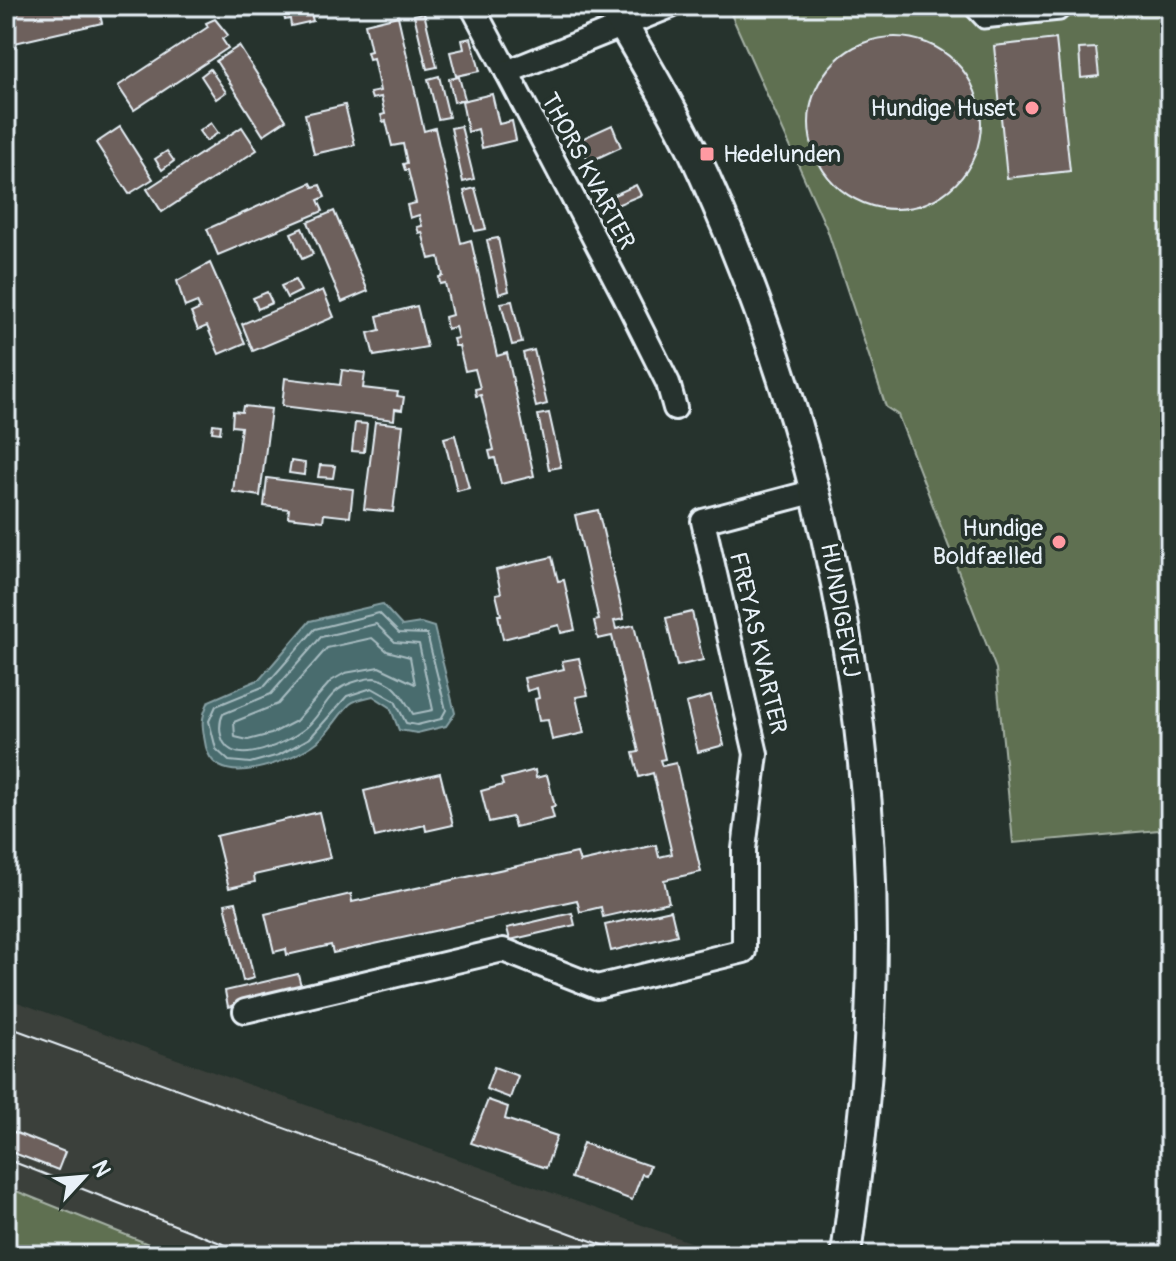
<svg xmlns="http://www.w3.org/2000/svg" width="1176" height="1261" font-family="Pangolin,sans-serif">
	<rect width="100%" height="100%" fill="#26332d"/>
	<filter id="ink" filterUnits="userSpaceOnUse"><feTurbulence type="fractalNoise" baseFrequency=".0125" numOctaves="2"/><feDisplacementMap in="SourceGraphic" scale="16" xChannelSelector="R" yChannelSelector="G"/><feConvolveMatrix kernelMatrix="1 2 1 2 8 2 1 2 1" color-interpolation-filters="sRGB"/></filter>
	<g filter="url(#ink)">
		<path fill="#3b403b" d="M6,998L726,1255H176L6,1187Z"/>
		<g fill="#5f6f51" stroke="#a4b0a4" stroke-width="2">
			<path d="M755,6H1170V829L1013,843L996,669L898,415L886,407L827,229L731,14Z"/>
			<path d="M6,1187L176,1255H6Z"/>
		</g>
		<path fill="#486c6e" stroke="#88a1a5" stroke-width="2" d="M382,604L402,626L421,623L434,627L455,713L446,726L417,733L399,730L390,707L373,696C365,698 356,699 350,704C337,716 328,736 313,745C289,761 217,792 206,747C202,727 200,719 209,701L260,679L310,621Z"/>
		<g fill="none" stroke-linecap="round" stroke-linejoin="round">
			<g stroke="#a8bcc1" stroke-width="2">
				<path d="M379,613L399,633L427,634L446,710L441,719L417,725L406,723L395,701L372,688L347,696L310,738L279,755L250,763L229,761L216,749L209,721L216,706L265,686L315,629Z"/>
				<path d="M376,624L395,642L419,644L433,710L413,714C404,699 395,680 374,678C366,678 352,682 344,686C326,695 319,720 302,731C287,742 238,767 224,743C219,734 219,722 223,714L271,694L321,637Z"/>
				<path d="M372,638L387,651L410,657L415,684L379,667L345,673L331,681L296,721L271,734L248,740L235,737L234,722L278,704L327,648Z"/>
			</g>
		</g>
		<g fill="#6d605c" stroke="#e8f1f8" stroke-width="2">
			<path d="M22,6H98L102,23L6,45V10Z"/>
			<path d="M282,6H317L318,12L311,13L313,21L291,26L290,19L285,20Z"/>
			<path d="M424,13L437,67L427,69L414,15Z"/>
			<path d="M398,16L424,131L435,128L461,243L471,240L497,356L507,353L534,476L501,484L495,458L491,459L489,451L494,450L481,395L476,396L475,389L480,388L475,369L465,371L459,346H455L453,339L458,338L455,327L447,329L445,317L452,315L445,283L440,284L439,277L443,276L439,257L429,259L422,232L419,233L417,227L422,226L419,215L410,218L407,205L416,203L408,170H405L403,164L407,163L403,144L392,146L386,121L383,122L381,115L385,114L381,97L372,99L370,93L380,91L373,58L369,59L367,52L371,51L365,24Z"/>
			<path d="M215,19L228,35L222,39L228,48L134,110L118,86L208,27L206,23Z"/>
			<circle cx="895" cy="123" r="86"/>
			<path d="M471,38L480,71L456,76L450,52L464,49L462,40Z"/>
			<path d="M1056,39L1070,171L1007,178L994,46Z"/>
			<path d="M239,46L286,120L263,135L216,61Z"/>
			<path d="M1096,48L1099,76L1081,78L1079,49Z"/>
			<path d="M210,69L226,92L216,99L201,76Z"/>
			<path d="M439,76L449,117L438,119L428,79Z"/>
			<path d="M459,77L465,99L454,102L449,79Z"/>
			<path d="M492,94L499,124L512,121L516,140L482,148L478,129L468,132L462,101Z"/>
			<path d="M345,105L355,145L314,154L305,114Z"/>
			<path d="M211,123L218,133L206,141L199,131Z"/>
			<path d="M612,125L621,147L589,162L579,140Z"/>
			<path d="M461,126L474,179L463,182L451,128Z"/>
			<path d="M120,127L153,179L129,194L96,143Z"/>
			<path d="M242,127L257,150L162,212L147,189Z"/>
			<path d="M167,151L174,161L162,170L155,159Z"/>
			<path d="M311,183L313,187L320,185L325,197L318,200L323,211L218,255L207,229Z"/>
			<path d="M636,185L641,195L607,209L603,200Z"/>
			<path d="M475,188L486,229L475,231L464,191Z"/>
			<path d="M334,211L368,291L342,302L308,222Z"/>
			<path d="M302,228L313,254L302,259L291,233Z"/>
			<path d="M498,238L509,291L499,294L487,240Z"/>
			<path d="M210,263L245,343L219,354L207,326L198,330L191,313L200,309L197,302L185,307L177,281Z"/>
			<path d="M295,280L301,291L287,298L281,286Z"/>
			<path d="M323,290L334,317L253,351L242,324Z"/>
			<path d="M267,292L272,303L258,309L253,298Z"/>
			<path d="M512,301L522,343L512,345L501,303Z"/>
			<path d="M417,306L427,347L374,356L368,333L380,330L377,316Z"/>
			<path d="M534,350L547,404L536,407L523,353Z"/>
			<path d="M342,370L365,373L363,388L398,392L397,396L404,397L402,410L395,409L394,420L282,406L285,378L340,385Z"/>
			<path d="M243,406L271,409L260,496L233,492L241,427L232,426L233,411L242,412Z"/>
			<path d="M549,413L561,467L549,469L538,415Z"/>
			<path d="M375,422L403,425L393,512L364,509Z"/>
			<path d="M355,423L367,424L364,452L352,451Z"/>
			<path d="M213,424L221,425L220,433L212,432Z"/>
			<path d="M455,435L469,488L457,491L444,438Z"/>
			<path d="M291,461L305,463L304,475L289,473Z"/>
			<path d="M320,465L335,466L333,478L318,477Z"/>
			<path d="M267,478L353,489L350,517L324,514L323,521L288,517L289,509L264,506Z"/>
			<path d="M598,510L624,619L614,621L616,629L634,625L665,759L660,760L662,766L676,763L701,872L664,880L669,902L603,917L601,907L580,912L577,900L333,953L331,945L287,955L286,949L274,952L265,914L351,894L352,902L577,853L580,862L656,845L659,857L672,854L653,773L639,777L633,753L639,752L612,636L598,639L594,621L599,620L575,515Z"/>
			<path d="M552,557L558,581L564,580L575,630L561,633L559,625L503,639L498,615H501L496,594L501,593L496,570Z"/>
			<path d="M692,612L703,660L677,666L666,618Z"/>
			<path d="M579,658L588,695L576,697L584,733L552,740L548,720L539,721L535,699L539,698L537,688L527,691L524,678L564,669L562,661Z"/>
			<path d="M711,696L724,745L698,752L686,703Z"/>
			<path d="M535,770L536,778L547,775L555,806L551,807L554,818L515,827L512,817L489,822L481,791L503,785L501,779Z"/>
			<path d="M440,773L453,825L426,831L425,825L375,837L364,791Z"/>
			<path d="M319,812L330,858L254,875L255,882L229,888L216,836Z"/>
			<path d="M236,902L254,978L243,981L225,904Z"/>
			<path d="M671,910L677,935L611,951L605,925Z"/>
			<path d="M572,913L575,925L510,940L507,928Z"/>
			<path d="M298,974L302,990L228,1007L225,991Z"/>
			<path d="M494,1067L518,1076L510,1098L486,1089Z"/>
			<path d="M488,1100L508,1107L505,1119L557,1136L546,1168L471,1143Z"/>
			<path d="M6,1129L65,1152L58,1170L6,1150Z"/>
			<path d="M583,1143L650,1166L646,1175L642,1174L632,1200L571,1178Z"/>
		</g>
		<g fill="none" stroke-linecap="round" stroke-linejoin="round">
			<defs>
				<path id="service" d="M968,6L983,22L1060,14L1068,6"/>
				<g id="minor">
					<path d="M472,6L507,72"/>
					<path d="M671,6L507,72L625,297L668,383L675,408"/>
					<path d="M245,1011L503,950L597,987L744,951V849L756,754L703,521L816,491"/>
				</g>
				<path id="tertiary" d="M612,6C639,53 668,100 692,149C822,427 887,733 869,1041C865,1113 855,1184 846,1255"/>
			</defs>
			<use href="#service" stroke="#e8f1f8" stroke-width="17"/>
			<use href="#minor" stroke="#e8f1f8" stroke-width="28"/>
			<use href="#tertiary" stroke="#e8f1f8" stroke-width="34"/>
			<use href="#service" stroke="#26332d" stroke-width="11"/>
			<use href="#minor" stroke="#26332d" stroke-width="22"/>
			<use href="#tertiary" stroke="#26332d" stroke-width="28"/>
			<g stroke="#e8f1f8" stroke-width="2">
				<path d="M6,1026L630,1255"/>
				<path d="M6,1159L251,1255"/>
			</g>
		</g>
	</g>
	<g fill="#ff9aa2" stroke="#26332d" stroke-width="3">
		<circle cx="1032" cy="108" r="8"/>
		<rect x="699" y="146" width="16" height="16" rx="4"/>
		<circle cx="1059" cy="542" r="8"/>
	</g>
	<g text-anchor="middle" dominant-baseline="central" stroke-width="8" stroke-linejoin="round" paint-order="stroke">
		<g font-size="24" fill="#e8f1f8" stroke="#26332d" text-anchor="end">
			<text x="1016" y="108">Hundige Huset</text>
			<text x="723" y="154" text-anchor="start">Hedelunden</text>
			<text x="1043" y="528">Hundige<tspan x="1043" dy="28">Boldfælled</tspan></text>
		</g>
		<g font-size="24" fill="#e8f1f8" stroke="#26332d">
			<text transform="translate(588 171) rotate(62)">THORS KVARTER</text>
			<text transform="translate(840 610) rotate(80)">HUNDIGEVEJ</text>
			<text transform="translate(758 643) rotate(77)">FREYAS KVARTER</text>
		</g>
	</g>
	<rect width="1176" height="1261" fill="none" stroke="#26332d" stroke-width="32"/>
	<rect x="16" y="16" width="1144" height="1229" fill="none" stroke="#e8f1f8" stroke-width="3" filter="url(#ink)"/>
	<g transform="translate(84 1177) rotate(64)" stroke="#26332d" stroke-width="6" paint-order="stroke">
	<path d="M0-6L14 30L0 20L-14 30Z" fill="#e8f1f8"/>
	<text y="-12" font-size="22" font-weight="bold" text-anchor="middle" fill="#e8f1f8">N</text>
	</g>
</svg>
